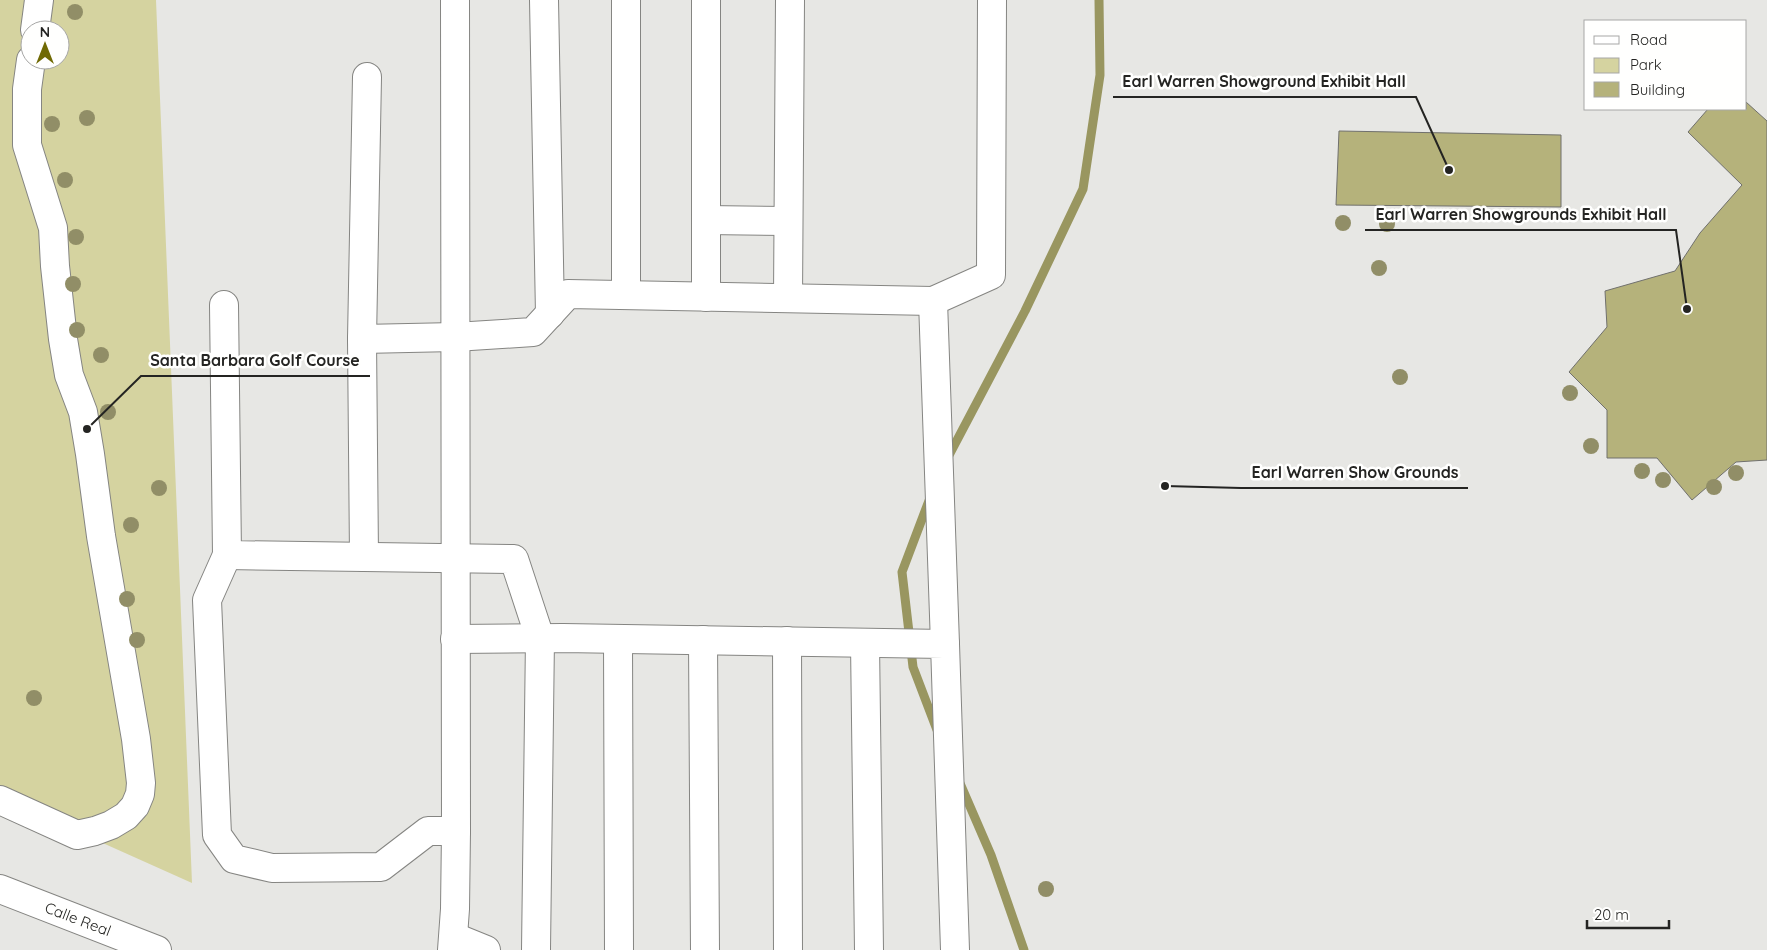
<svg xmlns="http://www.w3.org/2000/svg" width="1767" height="950" font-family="Quicksand,sans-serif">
	<rect width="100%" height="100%" fill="#e7e7e4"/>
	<path fill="#d5d3a0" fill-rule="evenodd" d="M0,0H156L192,883L0,797ZM30,30H60V60H30Z"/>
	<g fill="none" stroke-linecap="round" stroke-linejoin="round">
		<g stroke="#999660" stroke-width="9">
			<path d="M946,461L1025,311L1083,189L1100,75L1099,0"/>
			<path d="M930,498L902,572L913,667L937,730"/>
			<path d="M959,781L991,855L1024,950"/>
		</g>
	</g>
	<g fill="#b5b27b" stroke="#70706d">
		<path d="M1746,102L1767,121V460L1736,462L1692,500L1657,458H1607V410L1569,372L1607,327L1605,291L1675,271L1700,233L1742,185L1688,132L1708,109H1746Z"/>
		<path d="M1339,131L1561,135V207L1336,205Z"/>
	</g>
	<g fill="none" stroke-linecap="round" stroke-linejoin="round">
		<defs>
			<g id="minor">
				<path d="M544,0L550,314"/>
				<path d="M626,0V295"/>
				<path d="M706,0V297"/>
				<path d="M35,30L39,0"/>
				<path d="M367,77L362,339L455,337L533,332L568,294L933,301"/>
				<path d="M706,220L788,221"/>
				<path d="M788,298L790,0"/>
				<path d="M224,305L227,555L514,559L540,638L536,950"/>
				<path d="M362,339L364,557"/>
				<path d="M227,555L207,600L217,835L234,859L272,868L381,867L428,831H456"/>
				<path d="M455,639L563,638L945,644L955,950"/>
				<path d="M618,639L619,950"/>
				<path d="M703,640L705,950"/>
				<path d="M787,641L788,950"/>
				<path d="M865,643L869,950"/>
				<path d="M945,644L933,301L991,275L992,0"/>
				<path d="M0,800L77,835L95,831L111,825L126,816L135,806L140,794L141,783L136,739L101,536L90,454L83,412L69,375L63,339L55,266L53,228L27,145V89L31,60"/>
				<path d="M0,889L157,950"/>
				<path d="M454,937L486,950"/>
				<path d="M452,950L455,909L456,831L455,0"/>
			</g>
		</defs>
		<use href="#minor" stroke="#858582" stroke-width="30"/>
		<use href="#minor" stroke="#fff" stroke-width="28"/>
	</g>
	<g fill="#918e67">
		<circle cx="75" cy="12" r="8"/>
		<circle cx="87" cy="118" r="8"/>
		<circle cx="52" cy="124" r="8"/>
		<circle cx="65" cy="180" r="8"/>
		<circle cx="1343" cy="223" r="8"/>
		<circle cx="1387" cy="224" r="8"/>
		<circle cx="76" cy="237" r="8"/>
		<circle cx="1379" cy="268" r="8"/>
		<circle cx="73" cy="284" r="8"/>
		<circle cx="77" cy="330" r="8"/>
		<circle cx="101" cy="355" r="8"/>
		<circle cx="1400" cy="377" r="8"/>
		<circle cx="1570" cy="393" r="8"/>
		<circle cx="108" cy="412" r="8"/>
		<circle cx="1591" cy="446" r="8"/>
		<circle cx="1642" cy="471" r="8"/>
		<circle cx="1736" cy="473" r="8"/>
		<circle cx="1663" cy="480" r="8"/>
		<circle cx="1714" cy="487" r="8"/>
		<circle cx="159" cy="488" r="8"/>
		<circle cx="131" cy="525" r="8"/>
		<circle cx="127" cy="599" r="8"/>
		<circle cx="137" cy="640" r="8"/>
		<circle cx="34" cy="698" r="8"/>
		<circle cx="1046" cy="889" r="8"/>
	</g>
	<g text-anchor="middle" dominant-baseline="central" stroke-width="5" stroke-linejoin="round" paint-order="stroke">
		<g font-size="15" fill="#242422" stroke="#fffffe">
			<text transform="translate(78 919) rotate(21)">Calle Real</text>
		</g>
	</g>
	<path fill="none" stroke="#242422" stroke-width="2" d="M1449 170L1416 97H1113M1687 309L1676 230H1365M87 429L141 376H370M1165 486L1241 488H1468"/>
	<g fill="#242422" stroke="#fffffe" stroke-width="2">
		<circle cx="1449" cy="170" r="5"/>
		<circle cx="1687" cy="309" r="5"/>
		<circle cx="87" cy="429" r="5"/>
		<circle cx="1165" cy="486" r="5"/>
	</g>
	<g font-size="16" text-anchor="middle" font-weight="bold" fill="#242422" stroke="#fffffe" stroke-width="5" stroke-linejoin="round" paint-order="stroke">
		<text x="1264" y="87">Earl Warren Showground Exhibit Hall</text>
		<text x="1521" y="220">Earl Warren Showgrounds Exhibit Hall</text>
		<text x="255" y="366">Santa Barbara Golf Course</text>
		<text x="1355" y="478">Earl Warren Show Grounds</text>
	</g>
	<rect x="1584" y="20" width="162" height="90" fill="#fffffe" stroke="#a7a7a6"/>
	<rect x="1594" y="36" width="25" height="8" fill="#ffffff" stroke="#a7a7a6"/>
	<text x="1630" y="45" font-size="15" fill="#242422">Road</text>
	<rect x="1594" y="58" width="25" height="15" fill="#d5d3a0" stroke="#a7a7a6"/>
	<text x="1630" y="70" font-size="15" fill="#242422">Park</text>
	<rect x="1594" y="82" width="25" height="15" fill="#b5b27b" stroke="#a7a7a6"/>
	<text x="1630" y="95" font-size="15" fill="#242422">Building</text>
	<g transform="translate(45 45)"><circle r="24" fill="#fffffe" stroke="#a7a7a6"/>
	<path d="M0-4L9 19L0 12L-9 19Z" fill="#706a04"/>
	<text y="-8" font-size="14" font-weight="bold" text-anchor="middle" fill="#242422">N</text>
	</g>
	<path d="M1587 920v8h82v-8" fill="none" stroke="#242422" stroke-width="2.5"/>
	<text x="1594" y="920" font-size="15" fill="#242422" stroke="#fffffe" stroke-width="4" paint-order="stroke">20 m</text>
</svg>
